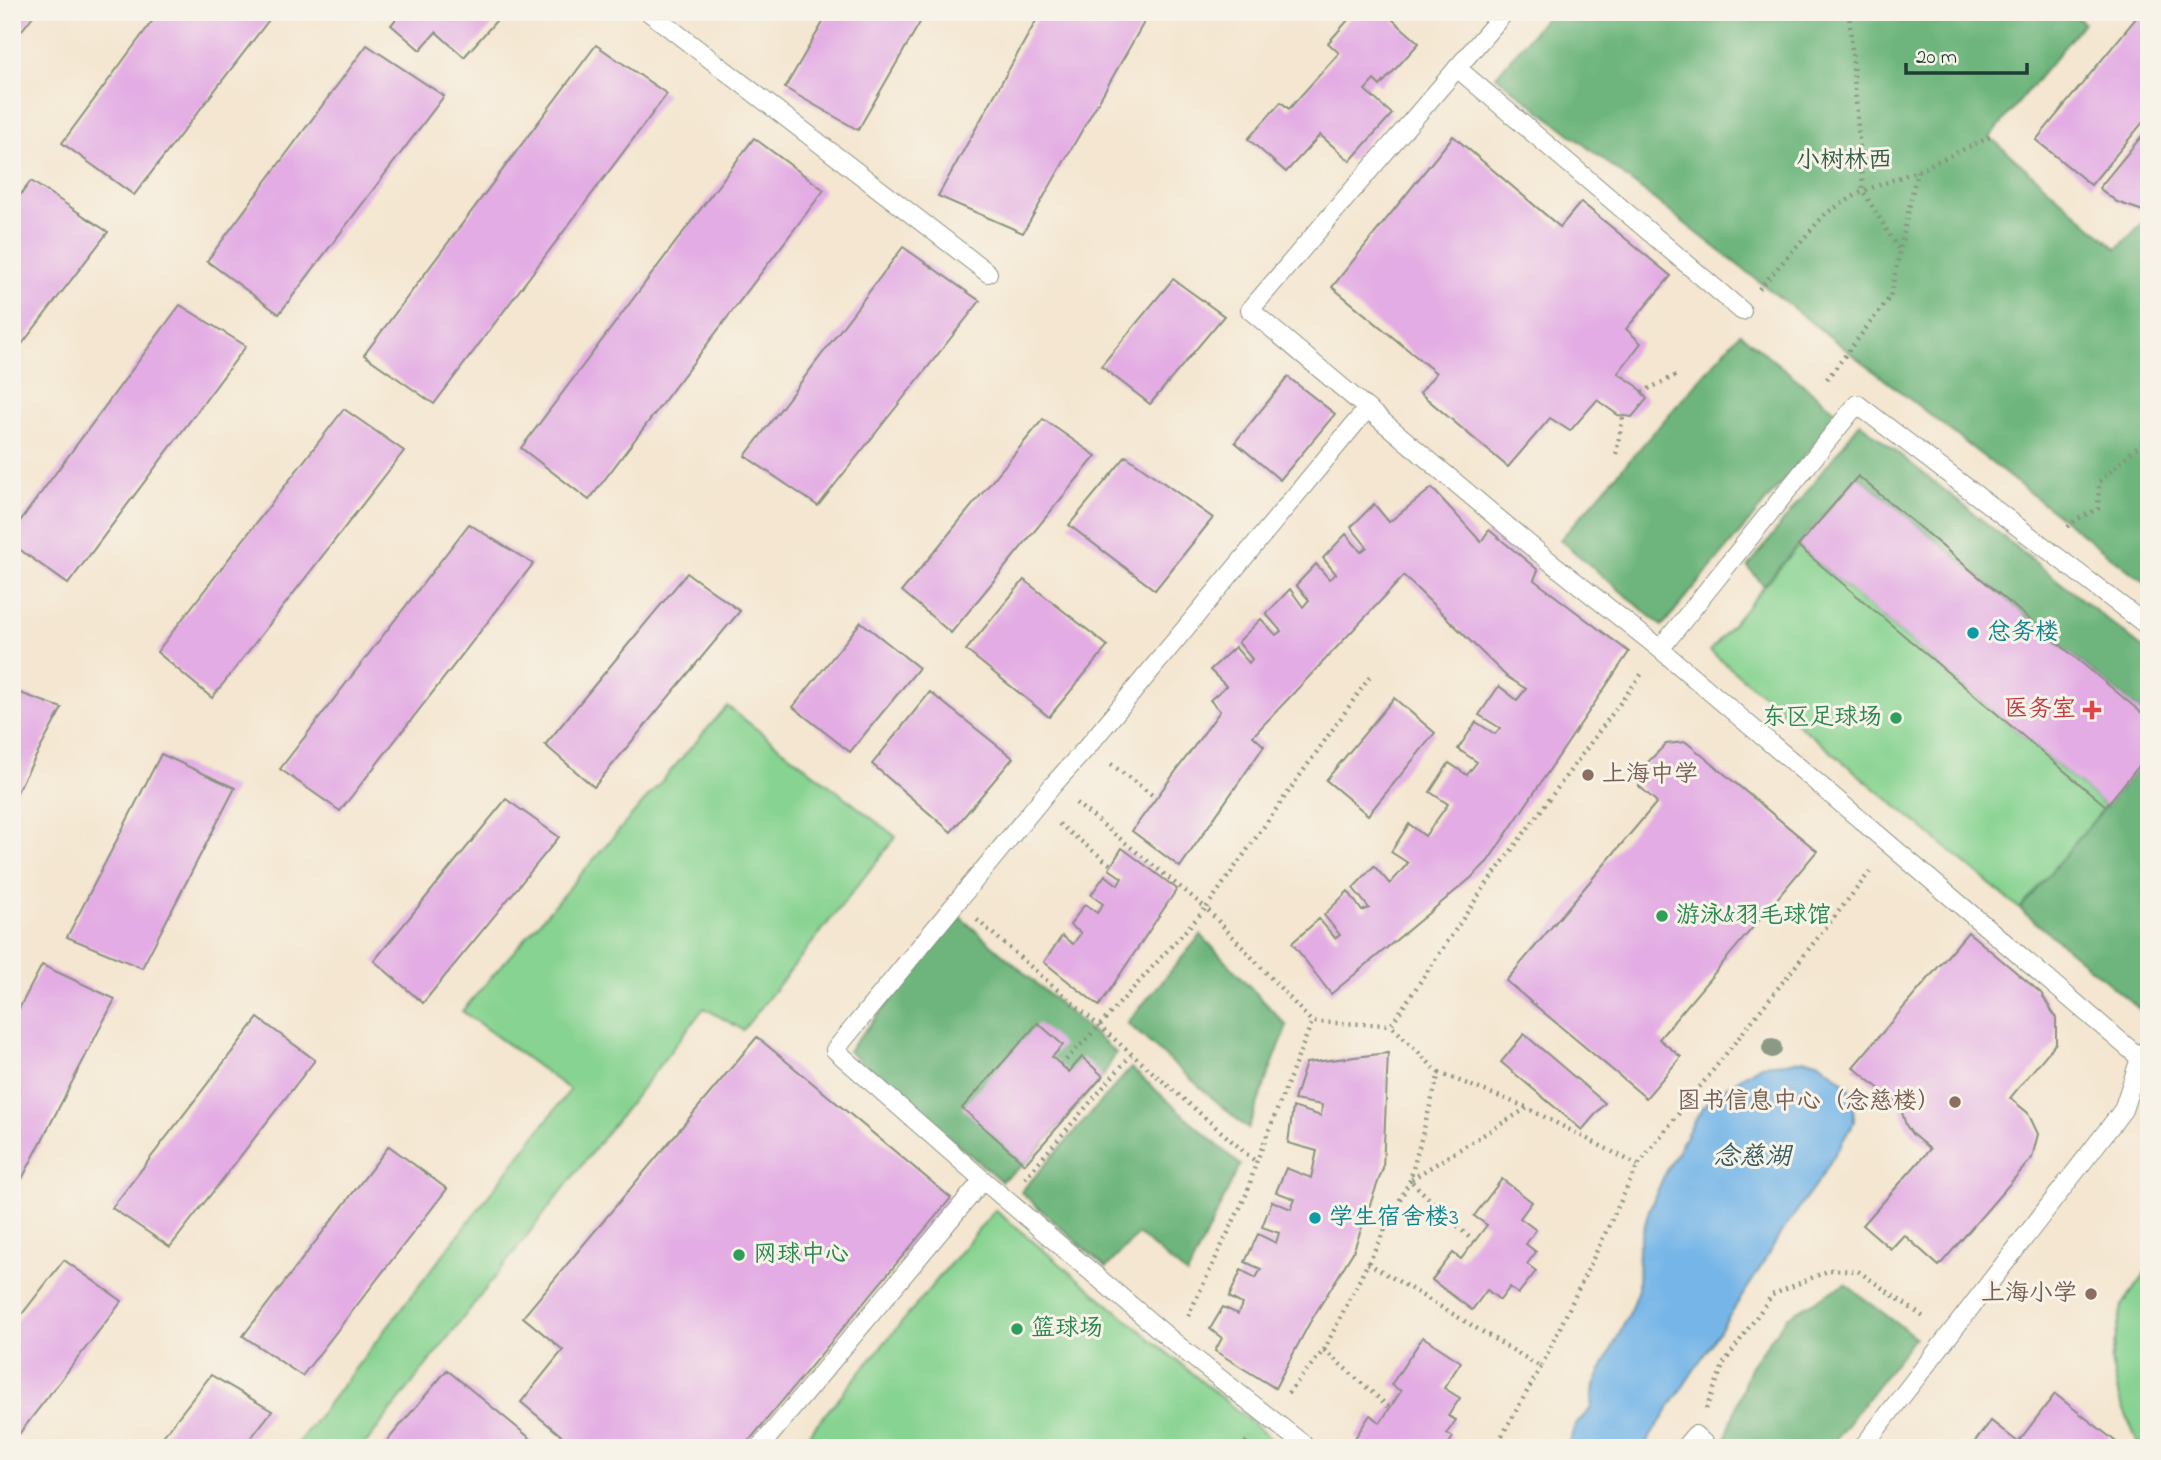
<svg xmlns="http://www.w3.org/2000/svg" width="2161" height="1460" font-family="'Indie Flower','LXGW WenKai TC',sans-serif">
	<rect width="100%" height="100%" fill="#f7f3e8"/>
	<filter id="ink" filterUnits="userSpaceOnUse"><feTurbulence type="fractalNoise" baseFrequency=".0143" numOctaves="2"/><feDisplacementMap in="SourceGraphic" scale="14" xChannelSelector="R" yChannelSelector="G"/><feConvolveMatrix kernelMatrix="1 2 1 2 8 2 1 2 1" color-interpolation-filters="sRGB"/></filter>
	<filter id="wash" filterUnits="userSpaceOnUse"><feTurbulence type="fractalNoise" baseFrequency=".00686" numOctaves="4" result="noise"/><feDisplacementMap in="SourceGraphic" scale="28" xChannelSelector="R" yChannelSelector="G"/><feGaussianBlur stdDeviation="1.57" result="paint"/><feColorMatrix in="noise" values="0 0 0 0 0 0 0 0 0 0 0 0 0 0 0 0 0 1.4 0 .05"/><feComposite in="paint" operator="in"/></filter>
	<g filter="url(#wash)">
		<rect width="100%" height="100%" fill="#f4e6d0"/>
		<g fill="#87d391" stroke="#538862" stroke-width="2">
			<path d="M1798,546L2106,806L2020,909L1710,651Z"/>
			<path d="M727,706L896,837L743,1030L704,1008L362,1448H294L570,1090L462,1011Z"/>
			<path d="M995,1210L1282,1448H797Z"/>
			<path d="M2149,1267V1448H2140L2119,1398L2111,1361L2122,1306Z"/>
		</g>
		<g fill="#6db57b" stroke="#467958" stroke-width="2">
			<path d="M1550,12H2071L2084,23L1990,137L2117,249L2144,221L2149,225V586L1496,76Z"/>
			<path d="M1740,333L1839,414L1662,626L1560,540Z"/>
			<path d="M1860,423L2149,653V719L1858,476L1764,586L1748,567Z"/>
			<path d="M2149,754V1017L2020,909Z"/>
			<path d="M960,917L1116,1053L1103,1076L1025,1164L1001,1181L848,1051Z"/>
			<path d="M1201,935L1287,1026L1248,1129L1127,1023Z"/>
			<path d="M1131,1068L1240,1165L1187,1275L1138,1234L1106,1268L1021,1192Z"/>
			<path d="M1845,1284L1915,1337L1829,1448H1739L1726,1437L1750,1367L1787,1317Z"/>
		</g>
		<path fill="#74b5e8" stroke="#4a798e" stroke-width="2" d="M1804,1059L1818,1061L1848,1085L1854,1106V1122L1820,1179L1779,1236L1756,1275L1643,1448H1567L1575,1426L1591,1408L1594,1385L1628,1316L1638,1289L1639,1246L1649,1210L1663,1178L1695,1119L1712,1096L1761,1065L1786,1063Z"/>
		<g id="blocks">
			<g fill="#e3ace4">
				<path d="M12,12H36L12,43Z"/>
				<path d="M159,12H275L134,195L62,143Z"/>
				<path d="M402,12H427L430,14L432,12H504L464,57L436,32L420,50L391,25Z"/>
				<path d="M829,12H926L858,130L785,88Z"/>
				<path d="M1041,12H1150L1023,233L938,196Z"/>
				<path d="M1355,12H1384L1419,43L1380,86L1374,80L1365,90L1392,114L1350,161L1320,135L1286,172L1248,139L1281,102L1289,109L1339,53L1328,43Z"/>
				<path d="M2141,12H2149V115L2091,185L2036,140Z"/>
				<path d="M367,45L444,96L279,314L207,261Z"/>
				<path d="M596,45L667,94L434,404L364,355Z"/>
				<path d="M2149,127V213L2117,202L2099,188Z"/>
				<path d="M1453,136L1560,227L1581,202L1671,276L1626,329L1641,343L1618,373L1637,386L1647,399L1632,417L1618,415L1597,400L1570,431L1550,418L1508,467L1420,393L1436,373L1332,287Z"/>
				<path d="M754,138L824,190L589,500L521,448Z"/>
				<path d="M31,181L108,232L12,357V206Z"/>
				<path d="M903,247L980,301L818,506L745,456Z"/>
				<path d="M1173,279L1224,316L1150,404L1101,366Z"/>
				<path d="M180,305L246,346L68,584L12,544V532Z"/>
				<path d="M1288,377L1335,414L1280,480L1235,442Z"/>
				<path d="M344,409L404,451L212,698L157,652Z"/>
				<path d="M1043,419L1096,456L951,633L902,591Z"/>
				<path d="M1126,456L1213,518L1155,590L1069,525Z"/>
				<path d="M1858,476L2149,719V754L2106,806L1798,546Z"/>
				<path d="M1432,488L1481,542L1489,530L1538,570L1534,580L1629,652L1488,861L1471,878L1331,994L1292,943L1319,919L1335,938L1340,935L1324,915L1348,891L1362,911L1369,908L1353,888L1374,866L1390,884L1408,863L1391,852L1409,824L1425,836L1448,804L1430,792L1449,763L1467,775L1477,762L1458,749L1476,722L1495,734L1500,728L1479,715L1499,686L1517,700L1526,689L1506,676L1404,576L1253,736L1264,746L1180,867L1132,831L1220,711L1210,700L1226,686L1210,670L1235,647L1249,663L1252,659L1238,642L1261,619L1276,635L1281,631L1266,614L1290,589L1303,607L1309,600L1296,585L1316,564L1329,579L1336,574L1323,558L1346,534L1361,552L1367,547L1351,527L1374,504L1389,522Z"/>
				<path d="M469,524L533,564L340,811L280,769Z"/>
				<path d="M687,573L740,611L594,787L545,745Z"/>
				<path d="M1024,580L1108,646L1049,717L966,650Z"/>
				<path d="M861,622L919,668L850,752L793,707Z"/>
				<path d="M12,690L62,708L12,801Z"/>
				<path d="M930,692L1013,758L951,832L872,764Z"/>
				<path d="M1394,698L1435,733L1368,815L1326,780Z"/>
				<path d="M1686,742L1817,851L1659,1039L1681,1057L1646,1098L1506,981L1657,802L1639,786L1641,769L1666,744Z"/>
				<path d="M161,754L235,788L142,968L67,937Z"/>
				<path d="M506,799L559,837L423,1003L374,961Z"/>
				<path d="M1122,848L1177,889L1099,1006L1044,962L1062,936L1073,944L1081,933L1070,925L1085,904L1097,913L1103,904L1091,895L1105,875L1118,885L1122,878L1109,869Z"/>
				<path d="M1968,932L2041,993L2056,1018V1043L2010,1098L2028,1113L2038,1134L2032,1158L1939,1266L1904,1235L1891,1249L1863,1225L1930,1149L1912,1134L1906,1125L1900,1106L1853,1067Z"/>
				<path d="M42,965L115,999L22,1179L12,1175V1022Z"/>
				<path d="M258,1018L315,1060L170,1247L112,1208Z"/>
				<path d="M1038,1023L1063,1045L1052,1057L1069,1072L1082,1057L1103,1076L1025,1164L962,1108Z"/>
				<path d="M1524,1034L1605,1103L1582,1130L1501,1062Z"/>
				<path d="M757,1037L951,1198L743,1448H576L521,1402L563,1350L523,1317Z"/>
				<path d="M1388,1053L1383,1168L1353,1252L1309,1324L1275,1388L1215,1351L1222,1338L1210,1329L1223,1307L1238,1314L1242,1304L1229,1297L1241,1270L1256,1278L1261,1269L1245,1262L1258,1234L1276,1243L1279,1233L1262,1227L1272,1201L1291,1209L1295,1199L1276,1192L1286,1168L1311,1178L1317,1151L1288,1143L1293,1107L1321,1116L1322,1105L1294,1100L1306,1063Z"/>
				<path d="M389,1146L447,1189L302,1376L243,1336Z"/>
				<path d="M1502,1179L1532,1202L1520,1218L1536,1230L1526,1244L1536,1252L1527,1264L1536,1271L1518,1294L1510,1287L1500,1300L1487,1290L1472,1310L1432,1280L1453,1253L1461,1259L1487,1225L1474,1216Z"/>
				<path d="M64,1260L122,1301L12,1443V1327Z"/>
				<path d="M1423,1337L1461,1362L1444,1388L1460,1398L1448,1416L1456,1420L1447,1433L1453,1437L1446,1448L1436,1446L1435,1448H1369L1355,1438L1370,1415L1380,1423L1401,1391L1391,1385Z"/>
				<path d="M447,1370L542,1448H381Z"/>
				<path d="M211,1375L272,1411L243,1448H154Z"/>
				<path d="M2055,1394L2124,1448H1970L1991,1421L2018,1442Z"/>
			</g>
		</g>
	</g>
	<g filter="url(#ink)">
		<use href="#blocks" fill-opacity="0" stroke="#8a9282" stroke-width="2"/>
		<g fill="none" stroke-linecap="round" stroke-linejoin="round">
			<defs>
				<g id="lane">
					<path d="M649,12L988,273"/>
					<path d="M1505,12L1250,310L1538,552L1660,649"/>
					<path d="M1457,68L1742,311"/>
					<path d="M2149,627L1857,404L1660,649L2140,1058L2149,1046"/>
					<path d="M759,1448L983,1180"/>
					<path d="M1308,1448L1175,1343L983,1180L835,1050L1053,785L1088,746L1367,409"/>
					<path d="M1684,1448L1695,1435L1709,1448"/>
					<path d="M1862,1448L2123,1110L2140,1058L2149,1065"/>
				</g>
			</defs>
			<use href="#lane" stroke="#8a9282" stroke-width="20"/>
			<g stroke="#8a9282" stroke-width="4.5" stroke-dasharray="2 5" stroke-linecap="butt">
				<path d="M1849,12L1863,191L1900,252"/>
				<path d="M1759,289L1826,213L1863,191L1917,171L1990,137"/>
				<path d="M1827,379L1890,297L1917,171"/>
				<path d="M1642,392L1679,374"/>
				<path d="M1616,454L1623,417"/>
				<path d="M2068,527L2077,519L2098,509L2099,482L2136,448L2149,439"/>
				<path d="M1111,764L1156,798"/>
				<path d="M1076,803L1206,908L1372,674"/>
				<path d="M1059,824L1111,865"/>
				<path d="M977,920L1256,1162"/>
				<path d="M1061,1065L1099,1026L1206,908L1312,1022"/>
				<path d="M1439,1073L1526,1107"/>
				<path d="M1025,1178L1131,1055"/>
				<path d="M1474,1242L1410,1180L1527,1108L1638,1165"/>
				<path d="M1368,1263L1541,1367L1638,1165L1873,868"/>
				<path d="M1188,1316L1247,1193L1256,1163L1312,1022L1391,1025"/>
				<path d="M1324,1350L1390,1408"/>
				<path d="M1288,1393L1324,1350L1410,1180L1439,1073L1391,1025L1483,889L1643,672"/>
				<path d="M1706,1409L1724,1363L1772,1295L1830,1270L1858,1271L1925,1318"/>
				<path d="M1241,1448L1250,1437"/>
				<path d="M1495,1448L1541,1367"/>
			</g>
			<use href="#lane" stroke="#fff" stroke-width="18"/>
		</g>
		<circle fill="#8a9a85" cx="1772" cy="1048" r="10"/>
	</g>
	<g fill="#0f9aa8" stroke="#f7f3e8" stroke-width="2.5">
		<circle cx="1973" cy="633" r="7"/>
		<circle cx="1315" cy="1218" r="7"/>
	</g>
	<path fill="#e0444e" stroke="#f7f3e8" stroke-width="2.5" d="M2088.5 699.5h7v7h7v7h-7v7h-7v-7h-7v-7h7z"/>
	<g fill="#2e9e5b" stroke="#f7f3e8" stroke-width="2.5">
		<circle cx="1896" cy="718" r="7"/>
		<circle cx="1662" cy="916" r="7"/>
		<circle cx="739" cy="1255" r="7"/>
		<circle cx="1017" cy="1329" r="7"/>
	</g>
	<g fill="#8d6e63" stroke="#f7f3e8" stroke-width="2.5">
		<circle cx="1588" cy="775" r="7"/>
		<circle cx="1955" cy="1102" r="7"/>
		<circle cx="2091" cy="1294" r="7"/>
	</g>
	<g text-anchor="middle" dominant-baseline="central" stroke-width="6" stroke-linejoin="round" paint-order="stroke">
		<g font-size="24" fill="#345b47" stroke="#f7f3e8">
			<text x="1844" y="161">小树林西</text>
		</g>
		<g font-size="24" fill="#0d838f" stroke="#f7f3e8" text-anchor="start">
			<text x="1987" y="633">总务楼</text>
			<text x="1329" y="1218">学生宿舍楼3</text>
		</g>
		<g font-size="24" fill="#be3a42" stroke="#f7f3e8" text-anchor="end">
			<text x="2076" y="710">医务室</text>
		</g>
		<g font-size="24" fill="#27864d" stroke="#f7f3e8" text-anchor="start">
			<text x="1882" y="718" text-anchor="end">东区足球场</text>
			<text x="1676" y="916">游泳&amp;羽毛球馆</text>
			<text x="753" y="1255">网球中心</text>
			<text x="1031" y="1329">篮球场</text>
		</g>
		<g font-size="24" fill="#785e54" stroke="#f7f3e8" text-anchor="end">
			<text x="1602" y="775" text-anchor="start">上海中学</text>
			<text x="1941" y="1102">图书信息中心（念慈楼）</text>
			<text x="2077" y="1294">上海小学</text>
		</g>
		<g font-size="26" font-style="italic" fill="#345b61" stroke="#f7f3e8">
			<text x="1752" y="1158">念慈湖</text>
		</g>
	</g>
	<rect width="2161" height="1460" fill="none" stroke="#f7f3e8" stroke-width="42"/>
	<path d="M1906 63v10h121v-10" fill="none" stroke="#1f3d34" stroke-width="3.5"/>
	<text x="1916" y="63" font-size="21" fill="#1f3d34" stroke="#f7f3e8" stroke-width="5" paint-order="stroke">20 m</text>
</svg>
